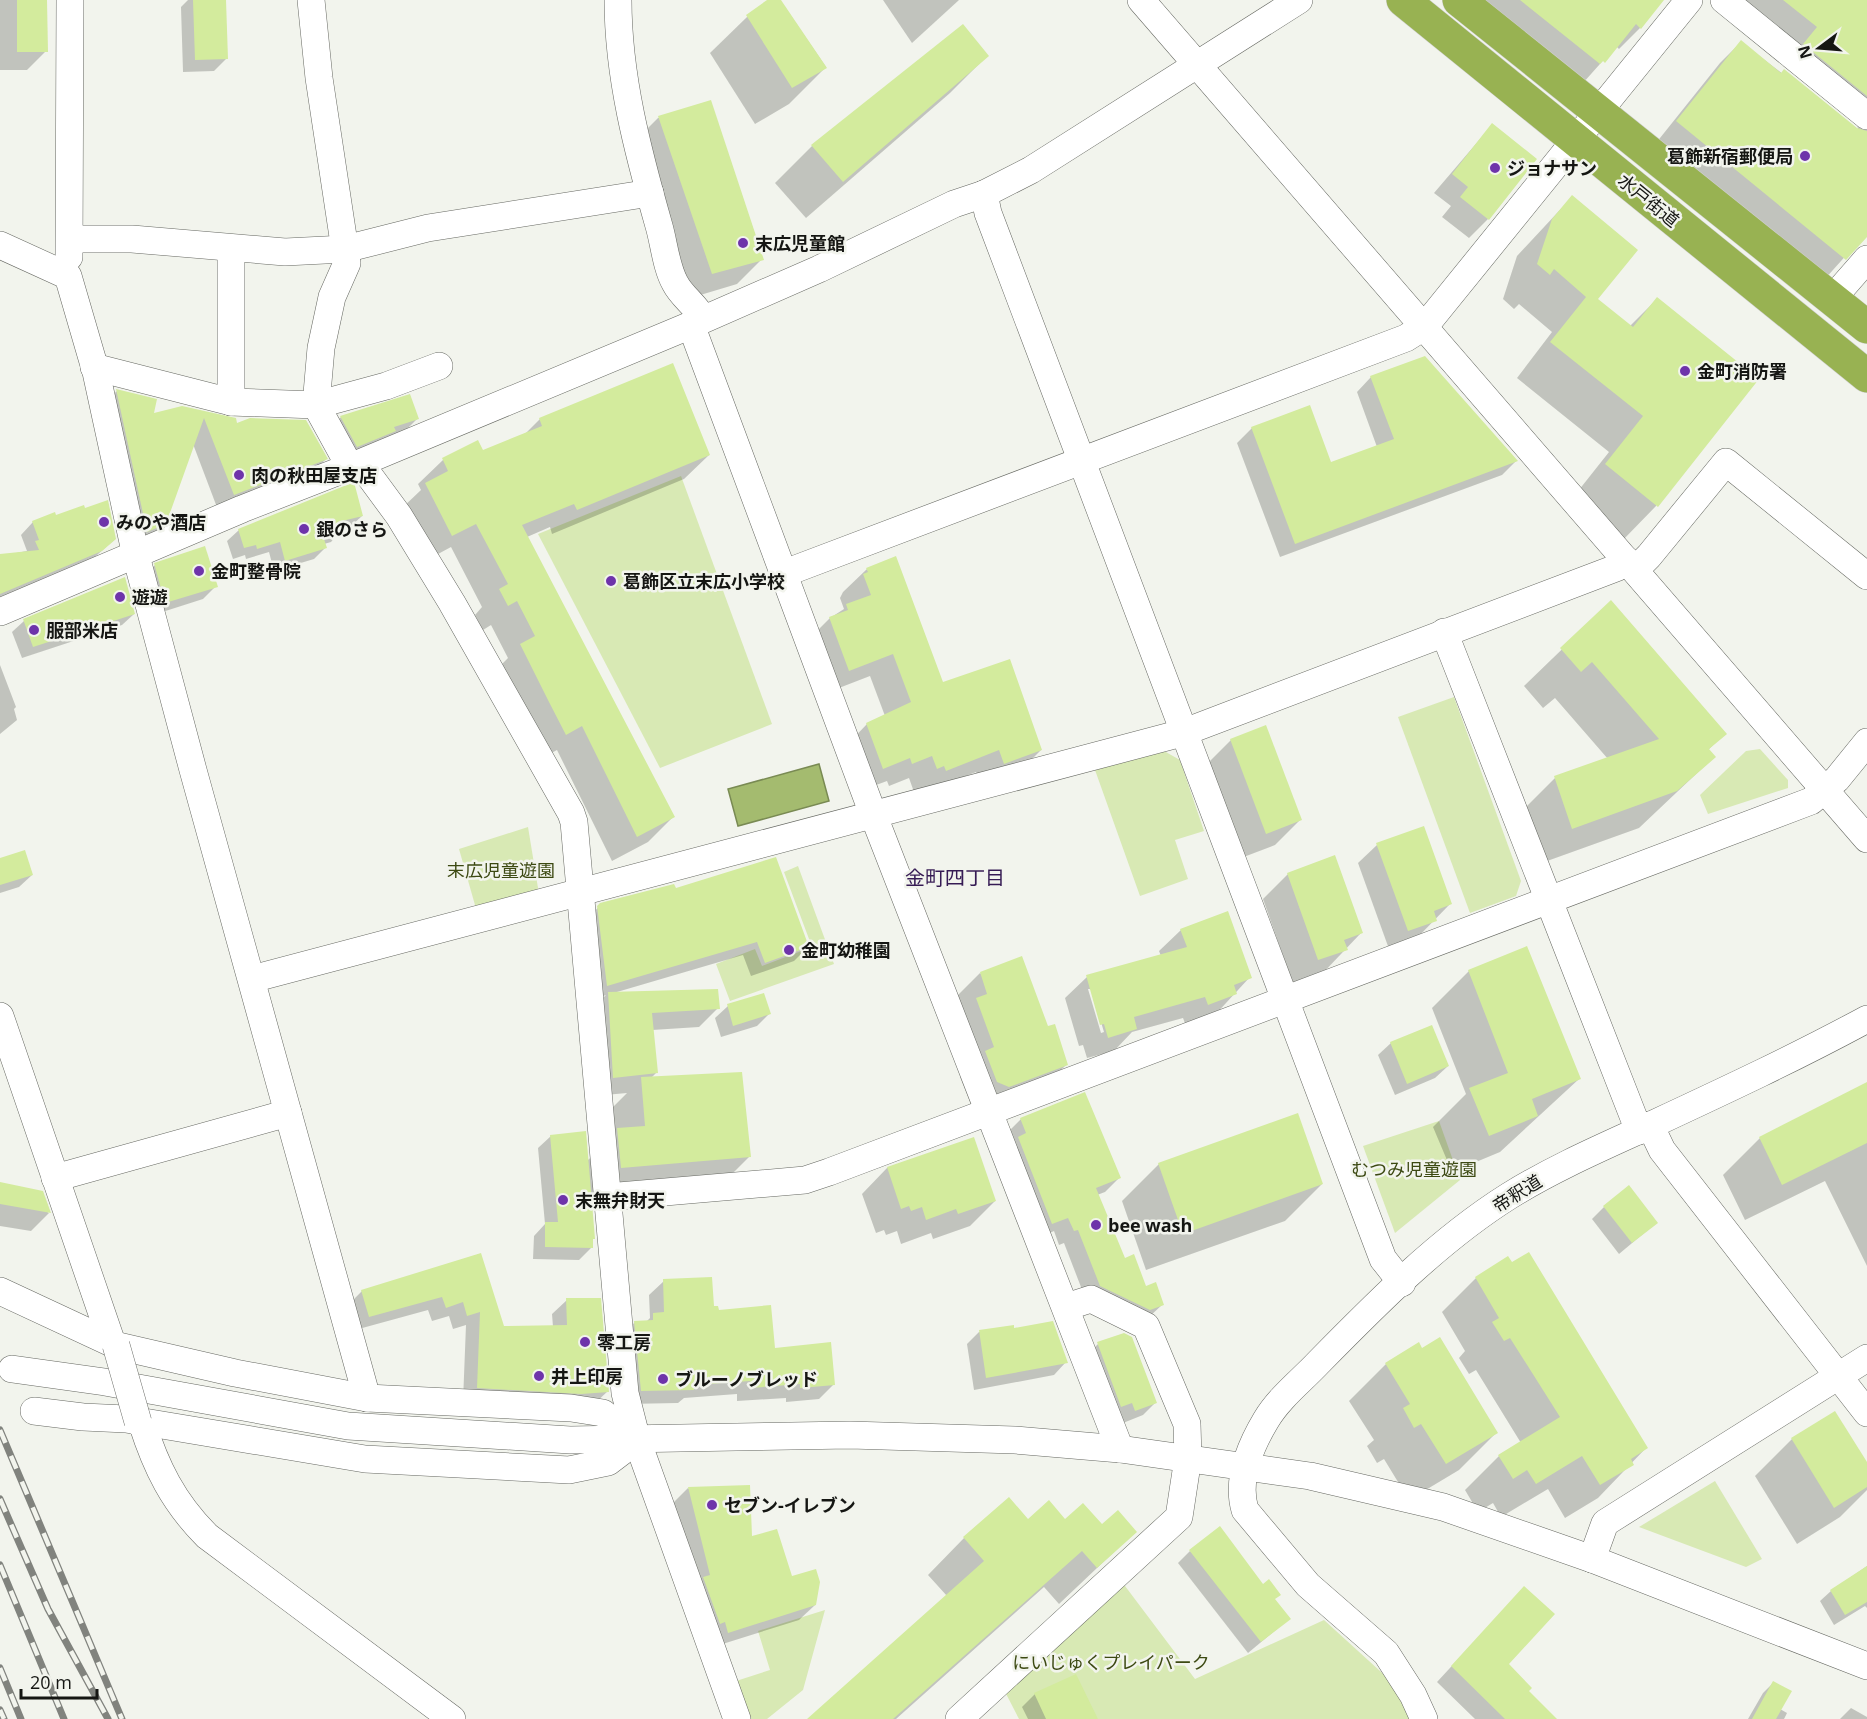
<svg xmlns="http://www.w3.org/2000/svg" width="1867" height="1719" font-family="'Open Sans','Noto Sans JP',sans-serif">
	<rect width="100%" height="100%" fill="#f2f4ed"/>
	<g fill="#d8e9b4">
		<path d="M681,476L772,724L660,768L538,534Z"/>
		<path d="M1454,697L1521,881L1516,896L1470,913L1398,717Z"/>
		<path d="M1760,749L1788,780V788L1708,814L1700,795L1746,751Z"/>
		<path d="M1164,751L1180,760L1204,831L1175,840L1188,879L1140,896L1095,770Z"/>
		<path d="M528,827L539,894L477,912L459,849Z"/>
		<path d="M798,866L834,964L730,1001L716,964L755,949L762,966L812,947L784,872Z"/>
		<path d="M1439,1121L1460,1180L1395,1233L1363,1146Z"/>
		<path d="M1715,1481L1762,1559L1746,1567L1639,1527Z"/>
		<path d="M1119,1578L1195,1679L1324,1620L1391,1681L1410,1719H1019L1002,1686Z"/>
		<path d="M825,1610L803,1690L767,1719H748L733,1682L770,1670L758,1631Z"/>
	</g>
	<path fill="#a4bb6f" stroke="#798a53" stroke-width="1.5" d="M819,764L829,801L738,826L728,789Z"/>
	<g fill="#0003" fill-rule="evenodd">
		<path d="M0,0H46V51L27,70H0Z"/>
		<path d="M188,0H225L226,59L214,71L183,72L181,7Z"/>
		<path d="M770,0H780L826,67L789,104L755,124L710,53L747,17Z"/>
		<path d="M883,0H959L912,43Z"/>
		<path d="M1467,0H1662L1640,28L1619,49L1616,46L1583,83Z"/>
		<path d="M1717,0H1867V232L1824,280L1656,143L1720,63L1741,42L1859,132L1857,125L1783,66L1797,49Z"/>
		<path d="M962,26L987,56L950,93L806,218L775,183L812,146Z"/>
		<path d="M710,102L762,259L737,284L687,299L633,143L658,118Z"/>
		<path d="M1492,125L1535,159L1488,219L1469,238L1442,217L1451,206L1434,193Z"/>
		<path d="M1572,197L1596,299L1630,326L1657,299L1656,506L1622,541L1571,500L1609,452L1517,378L1552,332L1519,304L1514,309L1503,299L1517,256Z"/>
		<path d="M1371,377L1516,461L1502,475L1280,557L1237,443L1252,428L1330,464L1377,447L1357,392Z"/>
		<path d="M117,391L152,415L182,407L326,459L311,474L218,510L193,444L165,523L149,539L132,546L102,405Z"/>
		<path d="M341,417L418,418L405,431L344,459L329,430Z"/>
		<path d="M540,419L709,455L684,479L552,534L550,527L527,537L673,817L648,842L612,861L557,750L540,759L496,670L508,658L491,625L483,630L475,615L482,607L451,547L427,560L401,509L421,490L418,484L443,460L477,442L483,452L524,435Z"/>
		<path d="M362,516L350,527L342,529L331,542L324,544L325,548L314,559L274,571L269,552L246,559L245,555L233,559L227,541L239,530Z"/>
		<path d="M33,522L115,539L88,563L0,601V556L27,551L21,535Z"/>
		<path d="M155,565L216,586L203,599L153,615L143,577Z"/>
		<path d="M867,569L943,684L1041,750L1017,774L981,786L976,772L922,793L914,792L909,778L889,786L887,781L860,791L844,748L867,724L885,716L870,676L826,693L806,642L830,618L844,609L840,598L843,592Z"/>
		<path d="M124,579L134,614L122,625L22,658L12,632L24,621Z"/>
		<path d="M1611,602L1725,733L1708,750L1714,757L1639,828L1536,865L1518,815L1555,778L1608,759L1555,698L1543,708L1524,686Z"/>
		<path d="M0,665L16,707L14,709L17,720L0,734Z"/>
		<path d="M1231,740L1300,820L1275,845L1241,858L1206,765Z"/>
		<path d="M1377,845L1450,904L1416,939L1389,949L1358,863Z"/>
		<path d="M0,859L32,875L19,887L0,893Z"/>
		<path d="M1288,874L1361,933L1321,975L1293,984L1263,899Z"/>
		<path d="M675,890L808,947L794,961L751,976L743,955L617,992L718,1008L699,1027L652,1030L656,1073L651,1078L749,1157L720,1186L590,1197L591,1248L579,1260L533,1259L534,1236L545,1224L538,1148L551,1136L587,1161L614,1134L612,1108L627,1093L594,1096L589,1012L606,995L594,999L584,921L601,905Z"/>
		<path d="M1181,930L1250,977L1214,1016L1186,1026L1183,1018L1132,1032L1114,1051L1087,1058L1083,1045L1079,1046L1065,998L1087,977L1161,956L1159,951ZM1088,989H1091L1104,1032L1101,1033Z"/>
		<path d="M1469,971L1579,1079L1500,1152L1452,1172L1433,1127L1466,1094L1432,1008Z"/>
		<path d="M980,973L1047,1028L1067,1064L1041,1090L972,1107L960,1077L968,1070L955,998Z"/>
		<path d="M728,1006L769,1014L757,1026L721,1037L715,1018Z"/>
		<path d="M1391,1043L1448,1066L1435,1078L1395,1095L1378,1055Z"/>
		<path d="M1867,1084V1266L1825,1181L1745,1220L1723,1175L1760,1138Z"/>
		<path d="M1021,1119L1119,1178L1105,1192L1097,1195L1124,1260L1145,1288L1163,1304L1148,1318L1086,1300L1064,1243L1059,1245L1054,1231L1038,1238L1007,1133Z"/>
		<path d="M973,1139L995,1201L970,1226L933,1239L931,1233L901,1244L897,1231L886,1235L884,1230L876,1233L862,1194L887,1168Z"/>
		<path d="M1159,1164L1322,1184L1285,1221L1146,1270L1122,1201Z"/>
		<path d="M0,1184L49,1213L31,1231L0,1226Z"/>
		<path d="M1604,1207L1656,1223L1619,1254L1592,1219Z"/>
		<path d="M480,1254L503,1328L553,1327L552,1314L567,1300L608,1391L593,1405L463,1401L466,1325L453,1329L449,1316L432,1321L428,1310L355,1330L347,1306L362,1291Z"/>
		<path d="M1476,1278L1646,1448L1598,1498L1565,1518L1548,1489L1501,1517L1493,1503L1478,1512L1465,1490L1499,1456L1521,1443L1476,1370L1469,1374L1459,1358L1465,1351L1442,1312Z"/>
		<path d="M664,1281L713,1308L774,1350L834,1384L819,1399L786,1402V1398L737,1401V1394L684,1398L678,1403L627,1404L621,1337L635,1322H646L650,1318L649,1295Z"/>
		<path d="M1013,1330L1066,1362L1054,1375L974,1390L967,1344L979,1332Z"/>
		<path d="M1098,1344L1155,1403L1143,1415L1123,1423L1086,1356Z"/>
		<path d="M1386,1364L1496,1433L1459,1470L1409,1500L1384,1459L1377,1463L1367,1446L1374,1440L1349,1401Z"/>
		<path d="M1835,1413L1867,1465V1490L1840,1517L1797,1544L1755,1476L1792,1439Z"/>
		<path d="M688,1488L751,1538L815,1605L799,1620L713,1647L673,1503Z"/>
		<path d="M1065,1521L1135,1532L1059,1604L1044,1587L896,1719H809L947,1596L928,1575L964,1538Z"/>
		<path d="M1190,1551L1274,1599L1289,1619L1248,1653L1178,1563Z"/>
		<path d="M1867,1566V1608L1865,1606L1834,1625L1820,1601L1831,1591Z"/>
		<path d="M1509,1604L1507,1664L1548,1719H1475L1437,1682Z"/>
		<path d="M1773,1683L1780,1709L1787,1713L1784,1719H1748L1763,1693Z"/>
		<path d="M1035,1694L1089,1719H1028L1022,1707Z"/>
		<path d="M1851,1708L1867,1717V1719H1840Z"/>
	</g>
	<g fill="#d3eb9d">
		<path d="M17,0H47L48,52H17Z"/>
		<path d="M193,0H226L228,59L195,60Z"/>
		<path d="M767,0H781L827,68L792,88L746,15Z"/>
		<path d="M1520,0H1664L1641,29L1636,24L1605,63L1603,61L1600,64Z"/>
		<path d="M1783,0H1867V96L1803,44L1817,27Z"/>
		<path d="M963,24L989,56L843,182L811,145Z"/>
		<path d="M1741,40L1781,73L1784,69L1857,128L1867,131V237L1846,260L1676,121Z"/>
		<path d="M711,100L764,260L712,274L658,116Z"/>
		<path d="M1492,123L1537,159L1489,220L1460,197L1468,187L1452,174Z"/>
		<path d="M1572,195L1638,250L1598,299L1633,327L1657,297L1759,379L1658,507L1605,464L1643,416L1550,342L1586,297L1554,269L1550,275L1537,264L1552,219Z"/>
		<path d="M1425,356L1518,461L1295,544L1251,427L1310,405L1331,462L1394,439L1370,376Z"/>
		<path d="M673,363L710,455L577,510L574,504L522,525L675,817L637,837L582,726L566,735L549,702L520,644L535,636L517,601L508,606L499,589L508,584L476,524L452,536L425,483L448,471L442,458L478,440L483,450L542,426L539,418Z"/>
		<path d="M116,389L157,399L154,413L182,406L236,418L237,423L250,418L306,420L328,459L234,495L204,418L166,524L147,532Z"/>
		<path d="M410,394L419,419L394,427L396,431L357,447L340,416Z"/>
		<path d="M354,482L363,516L342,521L344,531L323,536L327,548L285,561L280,542L257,549L256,545L244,548L238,529Z"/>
		<path d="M108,500L116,539L102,551L0,594V554L39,550L35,541L39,540L32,521L55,512L56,515L84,505L85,508Z"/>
		<path d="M205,546L218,587L165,603L154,563Z"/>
		<path d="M896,556L943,682L1010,659L1042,750L1004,764L999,750L946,771L944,766L937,769L932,756L912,764L910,758L883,769L866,723L911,702L893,654L849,671L829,617L848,610L846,604L871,595L863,574L868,572L866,568Z"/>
		<path d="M125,577L135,614L33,647L23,619Z"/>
		<path d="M1611,600L1727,734L1709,749L1716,757L1677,791L1572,829L1554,776L1659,739L1592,662L1581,672L1560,648Z"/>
		<path d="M1266,725L1302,820L1266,834L1230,739Z"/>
		<path d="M1424,826L1452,904L1434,911L1437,921L1408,931L1376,843Z"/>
		<path d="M25,850L33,875L0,885V858Z"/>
		<path d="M1335,855L1363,933L1344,940L1348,950L1318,960L1287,873Z"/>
		<path d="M776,857L809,947L765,963L757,942L607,986L597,906L600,903L674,884L676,888Z"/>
		<path d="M1228,911L1252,978L1234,985L1237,994L1208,1005L1205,997L1134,1017L1137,1029L1108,1038L1104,1024L1100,1025L1086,975L1187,947L1180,929Z"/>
		<path d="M1527,946L1581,1079L1532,1099L1538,1116L1489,1136L1469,1088L1508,1073L1468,970Z"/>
		<path d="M1022,956L1048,1026L1055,1024L1068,1065L1009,1087L997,1082L985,1051L994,1047L976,998L987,994L980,972Z"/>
		<path d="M718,989L720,1009L652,1013L658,1073L613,1078L608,992Z"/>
		<path d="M764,993L771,1014L733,1026L727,1004Z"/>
		<path d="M1432,1025L1449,1066L1407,1084L1390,1042Z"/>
		<path d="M742,1072L751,1157L621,1168L617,1128L645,1126L641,1077Z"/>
		<path d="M1867,1082V1143L1782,1185L1759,1137Z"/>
		<path d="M1085,1092L1121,1178L1096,1188L1125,1258L1134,1254L1146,1286L1156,1282L1164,1305L1150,1310L1100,1286L1078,1230L1074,1231L1068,1218L1052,1224L1018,1137L1026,1133L1020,1118Z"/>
		<path d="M1298,1113L1323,1184L1183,1234L1158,1163Z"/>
		<path d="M586,1131L595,1239H593V1248L545,1247V1222H558L550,1135Z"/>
		<path d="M974,1137L996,1201L958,1214L956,1209L926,1220L922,1207L911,1211L909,1206L901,1209L887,1167Z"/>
		<path d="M0,1182L43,1191L51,1213L0,1204Z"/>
		<path d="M1629,1185L1658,1223L1632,1243L1603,1206Z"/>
		<path d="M1529,1252L1648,1448L1631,1459L1634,1465L1600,1485L1582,1456L1536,1484L1527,1470L1513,1479L1498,1455L1560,1417L1510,1338L1504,1341L1492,1322L1499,1318L1475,1277L1508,1256L1512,1262Z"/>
		<path d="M481,1253L504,1326L567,1325L566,1298H601L609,1392L581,1394L477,1388L480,1312L467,1316L463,1302L446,1308L442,1297L369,1317L361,1290Z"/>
		<path d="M712,1277L714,1306H718L719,1310L771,1305L775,1348L831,1342L835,1385L800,1388V1384L751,1388L750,1381L694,1385V1390L641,1391L634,1321L653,1320V1313L664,1312L663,1279Z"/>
		<path d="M1053,1321L1068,1363L986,1378L979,1330L1014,1325V1328Z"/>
		<path d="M1124,1333L1132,1337L1157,1403L1135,1411L1132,1403L1121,1407L1097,1342Z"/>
		<path d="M1440,1337L1498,1433L1446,1464L1421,1424L1414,1428L1403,1408L1410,1404L1385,1363L1419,1342L1422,1348Z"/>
		<path d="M1835,1411L1867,1462V1487L1834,1508L1791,1438Z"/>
		<path d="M750,1485L752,1536L777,1529L792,1576L816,1569L820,1582L816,1605L728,1633L725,1622L720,1624L703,1577L710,1575L688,1487Z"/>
		<path d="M1009,1497L1028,1519L1049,1500L1065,1519L1083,1503L1102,1524L1118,1510L1137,1532L1097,1568L1082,1551L893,1719H807L984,1561L963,1537Z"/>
		<path d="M1220,1526L1263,1584L1269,1579L1281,1595L1275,1599L1291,1619L1261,1642L1189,1550Z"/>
		<path d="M1867,1566V1602L1845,1615L1830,1590Z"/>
		<path d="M1524,1586L1555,1614L1509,1664L1532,1688L1529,1691L1557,1719H1505L1451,1666Z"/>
		<path d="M1076,1674L1098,1719H1046L1034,1693Z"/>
		<path d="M1773,1681L1792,1691L1776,1719H1752Z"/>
	</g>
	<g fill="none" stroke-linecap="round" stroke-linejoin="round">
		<defs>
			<g id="minor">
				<path d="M311,0L319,78L347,263L332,297L321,348L316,405L350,467"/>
				<path d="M618,0C618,77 638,152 659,226C664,243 666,267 675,283C682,297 696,305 703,319"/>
				<path d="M1141,0L1867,839"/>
				<path d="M1724,0L1867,116"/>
				<path d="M984,194L988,213L1383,1259L1402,1283"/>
				<path d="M71,239H132L285,252L345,249L428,228L650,193"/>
				<path d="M0,245L68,276L96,372L136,556L193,770L367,1398"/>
				<path d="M231,248V402"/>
				<path d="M69,257L70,0"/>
				<path d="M1832,299L1867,259"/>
				<path d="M691,325L873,814L1120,1449"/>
				<path d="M94,367L231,402L316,405L386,386L439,366"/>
				<path d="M360,463L399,516L452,603L571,813L574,822L625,1393L637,1440L737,1719"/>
				<path d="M1635,570L1649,556L1726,462L1867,576"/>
				<path d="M785,573L1406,338L1425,326L1689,0"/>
				<path d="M0,612L242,509L360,463L691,325L819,269L954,204L984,194L1031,170L1299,0"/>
				<path d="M1444,632L1639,1131"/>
				<path d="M252,979L1182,733L1616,568L1626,560"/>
				<path d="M0,1016L112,1343"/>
				<path d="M1650,1125L1662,1150L1867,1413"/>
				<path d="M55,1178L288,1113"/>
				<path d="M607,1197L805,1180L829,1172L1811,801L1837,779L1867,742"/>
				<path d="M0,1291L118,1346L235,1373L367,1398L571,1408L603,1413L637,1440"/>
				<path d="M12,1369L105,1382L348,1426L570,1440L850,1435L1015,1440L1120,1449L1310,1476L1443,1507L1592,1559L1867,1666"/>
				<path d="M34,1411L83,1417L126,1419L365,1459L569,1470L608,1462L637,1440"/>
				<path d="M142,1423C156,1467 173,1502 207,1536L452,1719"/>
				<path d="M1592,1559L1605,1523L1867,1358"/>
				<path d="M959,1719L1179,1517L1188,1458L1187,1424L1146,1326L1091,1299L1066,1307"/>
				<path d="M1424,1719L1413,1695L1386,1653L1308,1585L1245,1510C1236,1480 1251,1445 1266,1420C1279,1398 1301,1381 1318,1363C1376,1304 1439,1240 1509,1196C1554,1168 1603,1147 1651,1125C1724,1091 1797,1057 1867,1019"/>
			</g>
			<g id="highway">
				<path d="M1403,0L1867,376"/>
				<path d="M1459,0L1867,327"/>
			</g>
		</defs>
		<use href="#minor" stroke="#666862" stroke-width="28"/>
		<use href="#highway" stroke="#d0d0d0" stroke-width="34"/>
		<use href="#minor" stroke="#fff" stroke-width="27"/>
		<use href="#highway" stroke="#98b252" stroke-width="33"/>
		<defs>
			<g id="rail">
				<path d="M0,1430L122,1719"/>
				<path d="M0,1499L48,1609L108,1719"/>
				<path d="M0,1565L64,1719"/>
				<path d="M0,1668L21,1719"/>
				<path d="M0,1710L4,1719"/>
			</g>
		</defs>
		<use href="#rail" stroke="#81837e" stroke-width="7"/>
		<use href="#rail" stroke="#f2f4ed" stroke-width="4.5" stroke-dasharray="14" stroke-linecap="butt"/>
		<defs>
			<path id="minor-bridge" d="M116,1345L138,1422"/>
		</defs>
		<use href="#minor-bridge" stroke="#666862" stroke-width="28" stroke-linecap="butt"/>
		<use href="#minor-bridge" stroke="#fff" stroke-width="27"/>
	</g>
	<g fill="#6e34aa" stroke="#f2f4ed" stroke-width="2">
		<circle cx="1805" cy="156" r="6"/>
		<circle cx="1495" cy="168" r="6"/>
		<circle cx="743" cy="243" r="6"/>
		<circle cx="1685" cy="371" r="6"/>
		<circle cx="239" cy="475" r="6"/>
		<circle cx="104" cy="522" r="6"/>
		<circle cx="304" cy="529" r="6"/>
		<circle cx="199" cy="571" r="6"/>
		<circle cx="611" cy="581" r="6"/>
		<circle cx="120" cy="597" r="6"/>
		<circle cx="34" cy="630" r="6"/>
		<circle cx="789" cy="950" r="6"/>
		<circle cx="563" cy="1200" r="6"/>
		<circle cx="1096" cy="1225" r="6"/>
		<circle cx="585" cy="1342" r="6"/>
		<circle cx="539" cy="1376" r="6"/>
		<circle cx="663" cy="1379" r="6"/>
		<circle cx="712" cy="1505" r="6"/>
	</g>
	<g text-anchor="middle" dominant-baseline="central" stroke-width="5" stroke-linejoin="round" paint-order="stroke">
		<g font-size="18" font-weight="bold" fill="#151613" stroke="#f2f4ed" text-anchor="start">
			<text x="1793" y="156" text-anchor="end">葛飾新宿郵便局</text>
			<text x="1507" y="168">ジョナサン</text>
			<text x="755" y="243">末広児童館</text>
			<text x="1697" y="371">金町消防署</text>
			<text x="251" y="475">肉の秋田屋支店</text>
			<text x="116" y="522">みのや酒店</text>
			<text x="316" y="529">銀のさら</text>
			<text x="211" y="571">金町整骨院</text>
			<text x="623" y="581">葛飾区立末広小学校</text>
			<text x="132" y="597">遊遊</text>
			<text x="46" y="630">服部米店</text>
			<text x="801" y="950">金町幼稚園</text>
			<text x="575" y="1200">末無弁財天</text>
			<text x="1108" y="1225">bee wash</text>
			<text x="597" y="1342">零工房</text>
			<text x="551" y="1376">井上印房</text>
			<text x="675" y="1379">ブルーノブレッド</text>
			<text x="724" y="1505">セブン-イレブン</text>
		</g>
		<g font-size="18" fill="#151613" stroke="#f2f4ed">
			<text transform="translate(1649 200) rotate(39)">水戸街道</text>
			<text transform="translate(1517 1193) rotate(-32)">帝釈道</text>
		</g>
		<g font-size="18" fill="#3c4912" stroke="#f2f4ed">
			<text x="501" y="870">末広児童遊園</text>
			<text x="1414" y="1169">むつみ児童遊園</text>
			<text x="1111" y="1662">にいじゅくプレイパーク</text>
		</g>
		<g font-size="20" fill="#361b54" stroke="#f2f4ed">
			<text x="955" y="877">金町四丁目</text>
		</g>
	</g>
	<g transform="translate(1819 48) rotate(254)" stroke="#f2f4ed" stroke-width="4.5" paint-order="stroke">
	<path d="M0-4.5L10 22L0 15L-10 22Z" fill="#151613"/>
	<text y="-9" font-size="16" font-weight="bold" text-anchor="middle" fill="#151613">N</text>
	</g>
	<path d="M21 1689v9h76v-9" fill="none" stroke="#151613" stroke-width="3"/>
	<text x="30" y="1689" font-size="18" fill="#151613" stroke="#f2f4ed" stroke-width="4.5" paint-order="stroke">20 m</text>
</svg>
